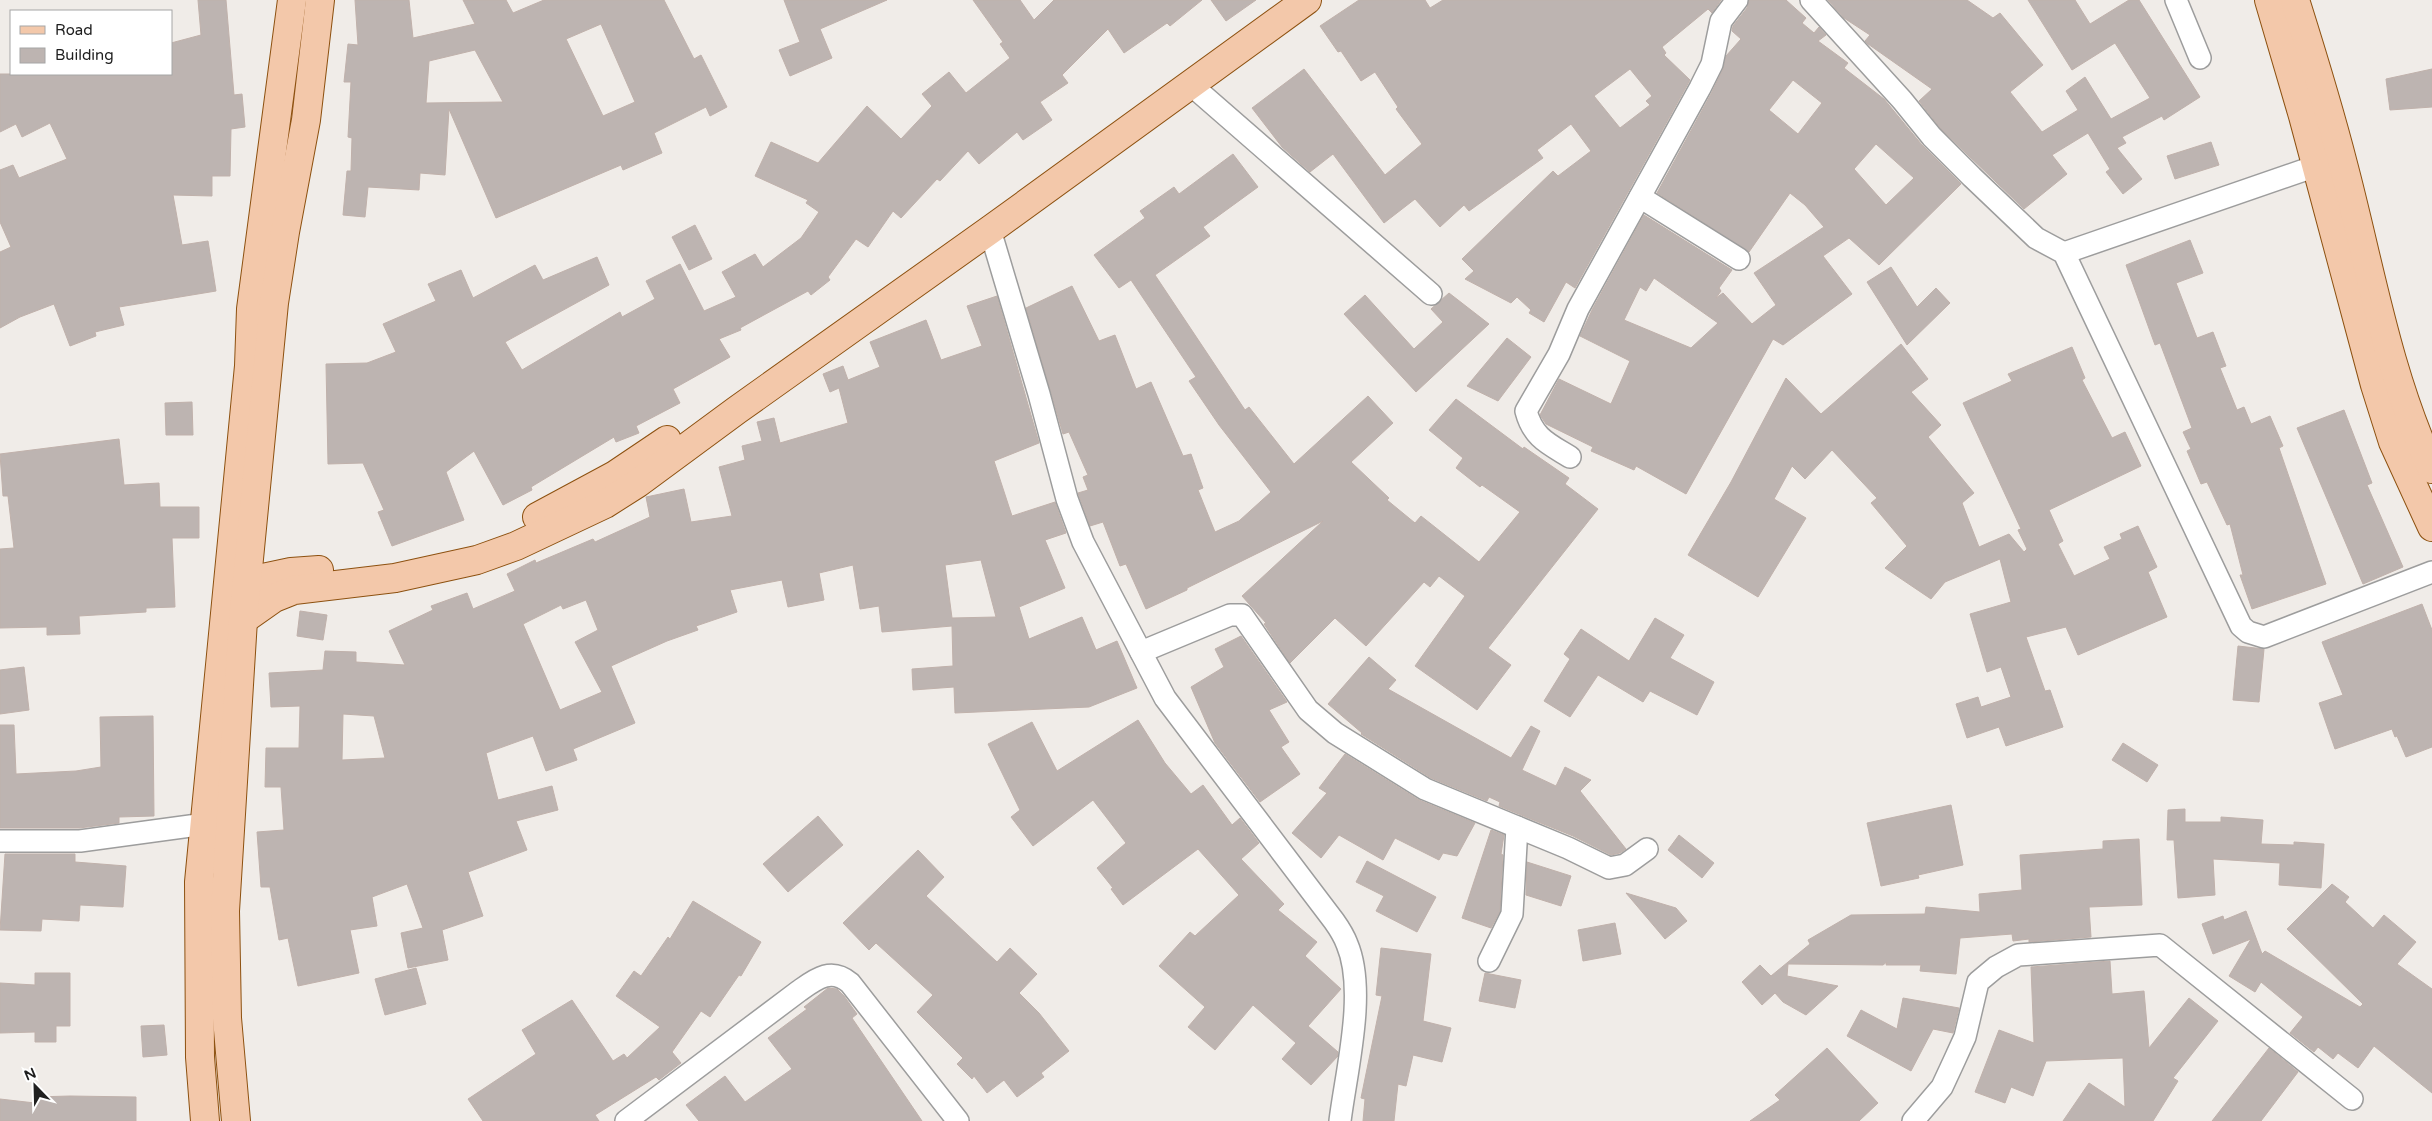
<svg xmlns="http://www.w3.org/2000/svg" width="2432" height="1121" font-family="'Varela Round',sans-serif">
	<rect width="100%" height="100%" fill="#f0ece8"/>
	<g fill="#bdb4b1" stroke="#c0b1ab" fill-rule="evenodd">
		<path d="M198,0H226L234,95L242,94L245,127L231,129L230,176H212V196L173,195L182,245L208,241L216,291L119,307L124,325L95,332L96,336L70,346L54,304L20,317L0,328V252L11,247L0,222V170L13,165L19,178L67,159L50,123L22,137L16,124L0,132V74H171V43L201,35Z"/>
		<path d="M355,0H409L413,38L475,24L463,0H506L513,13L544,0H664L694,59L701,55L727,107L710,116L706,107L654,133L662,153L623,170L621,165L496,218L449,109L445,175L420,173L419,190L368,187L365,217L343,215L347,171H351L352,138L348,137L351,82H344L348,44L358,45ZM601,24L635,102L603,116L566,39ZM475,50L503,102L426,103L429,61Z"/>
		<path d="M784,0H887L820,29L832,58L790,76L779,50L800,42Z"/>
		<path d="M973,0H1020L1034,20L1054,0H1202L1170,26L1167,23L1124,53L1108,29L1062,75L1068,83L1040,102L1052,120L1023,140L1017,132L979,164L968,151L940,181L937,179L901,218L893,211L868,247L856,239L828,277L830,280L811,295L808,291L740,328L741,330L719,339L730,357L673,389L680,403L636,426L639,433L616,442L614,437L531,487L532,490L503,505L474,451L446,472L464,520L392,546L378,512L384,510L363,463L328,464L326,364L367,363L396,352L383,324L436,301L428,284L461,270L473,298L535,265L543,280L597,257L609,285L505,342L522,370L620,312L622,317L655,299L646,281L680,264L704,311L736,297L722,272L755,254L763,267L801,238L819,212L806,203L808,200L755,176L771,142L818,163L867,106L901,139L932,106L922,94L949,72L966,93L1010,58L1000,44L1003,42Z"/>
		<path d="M1211,0H1256L1226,21Z"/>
		<path d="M1359,0H1425L1430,8L1443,0H1721L1712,13L1708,9L1662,47L1666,53L1664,55L1690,80L1575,288L1566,282L1544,322L1529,313L1531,310L1517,297L1511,303L1465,279L1474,271L1462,259L1553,171L1558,176L1591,151L1571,124L1537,150L1543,158L1469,211L1464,205L1440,227L1415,199L1384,223L1333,154L1310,172L1282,147L1252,108L1304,69L1385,175L1422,144L1396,109L1398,107L1375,72L1361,81L1341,51L1338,52L1320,26ZM1630,69L1652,96L1646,101L1650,105L1620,128L1594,96Z"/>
		<path d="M1749,0H1786L1806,18L1802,23L1814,33L1819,27L1826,35L1818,41L1848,63L1844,68L1884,99L1922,145L1961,184L1879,265L1849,238L1823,256L1852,294L1783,345L1773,339L1686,494L1636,466L1634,470L1591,451L1593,447L1546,424L1540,415L1559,379L1611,404L1630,361L1580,336L1593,308L1644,215L1732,270L1719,288L1721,291L1716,298L1723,293L1752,324L1776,305L1754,273L1824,227L1805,205L1790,193L1749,252L1657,193L1711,94L1723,69L1726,56L1741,39L1732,31L1733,26L1747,8ZM1793,80L1822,103L1798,134L1769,110ZM1876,144L1914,178L1886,205L1854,169ZM1654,278L1718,323L1691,348L1624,320L1640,287L1646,291Z"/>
		<path d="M1828,0H1967L1993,18L2000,13L2043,65L2010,92L2042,132L2078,110L2066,91L2085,77L2111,119L2150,98L2115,43L2072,70L2028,0H2075L2090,24L2129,0H2139L2200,97L2164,120L2162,116L2122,137L2126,143L2117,148L2142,179L2123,194L2106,172L2110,169L2088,133L2052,155L2067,174L2024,209L1941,129L1919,101L1932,89L1868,44L1865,41L1870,35L1844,18Z"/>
		<path d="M2432,69V107L2390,110L2386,79Z"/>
		<path d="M2211,142L2219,165L2175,179L2167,156Z"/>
		<path d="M1233,154L1258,187L1203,227L1210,236L1155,275L1245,410L1249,407L1294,464L1368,396L1393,423L1351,462L1389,498L1387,500L1415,523L1421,516L1479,562L1520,512L1482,485L1480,487L1456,468L1463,458L1429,430L1456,399L1523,449L1524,447L1569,478L1565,484L1598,509L1488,648L1511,665L1477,710L1415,666L1465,596L1439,576L1430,587L1424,582L1366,646L1335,618L1290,663L1264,624L1266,623L1242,596L1323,521L1187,588V590L1146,609L1126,564L1120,566L1103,522L1090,526L1078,493L1088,490L1083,477L1088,475L1069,432L1063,434L1026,308L1072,286L1099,341L1115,335L1136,389L1151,382L1183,456L1191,454L1203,488L1198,490L1215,532L1239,521L1271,492L1219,425L1189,381L1196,377L1131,280L1119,288L1094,255L1145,218L1140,211L1174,187L1179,194Z"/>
		<path d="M695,225L712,259L689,270L672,237Z"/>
		<path d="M2190,240L2203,273L2176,283L2197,338L2213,332L2226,366L2220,368L2237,410L2244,407L2251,424L2270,416L2283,446L2279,448L2326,584L2252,609L2240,575H2243L2230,524L2227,525L2207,482L2201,484L2187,451L2191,449L2183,432L2192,428L2160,343L2155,345L2126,265Z"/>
		<path d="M1891,267L1917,307L1936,288L1950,303L1907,345L1867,282Z"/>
		<path d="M1449,293L1489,324L1416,392L1344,314L1365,295L1414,349L1443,322L1431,309Z"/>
		<path d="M997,296L1039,443L994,461L1012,516L1055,502L1066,533L1045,540L1065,588L1019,607L1029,639L1082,617L1096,650L1117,641L1137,688L1089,707L955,713L954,687L913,690L912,669L953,666L952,626L882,632L879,606L860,609L853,565L819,573L824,600L788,607L782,580L730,590L737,612L696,626L698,630L667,641L611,666L635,723L573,749L577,760L546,771L533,736L486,753L498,800L552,786L558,810L516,821L527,850L468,872L483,916L442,930L448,960L408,968L401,933L423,928L407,884L372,897L377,926L350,930L359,973L298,986L288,938L279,940L270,887H261L257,832L284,830L281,787H265L266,748H299L300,706L271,707L269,673L323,670L325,651L356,652V662L405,665L389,631L433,610L431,606L467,593L473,609L515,591L507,574L535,560L536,563L593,539L595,542L650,517L646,497L684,489L691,522L732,516L719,467L745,460L742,446L762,441L757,422L774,418L780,443L848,423L839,388L830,392L823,374L843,366L848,380L880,367L870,342L926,320L941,360L982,346L967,306ZM981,560L996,617L952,618L945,565ZM586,600L598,630L575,642L602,692L560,710L523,624L561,605L563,609ZM343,714L374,716L385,758L342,760Z"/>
		<path d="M1507,338L1531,357L1498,401L1467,386Z"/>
		<path d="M1901,344L1928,379L1911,392L1941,425L1928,437L1974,493L1962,503L1979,547L2009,534L2024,552L2027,549L2018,530L2021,529L1963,403L2012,381L2008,374L2072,347L2085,378L2082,380L2112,438L2125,432L2141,466L2049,510L2063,541L2058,544L2074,576L2110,559L2104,547L2122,539L2120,534L2138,526L2157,567L2148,572L2167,617L2078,655L2066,627L2026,637L2045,691L2050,690L2063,727L2006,746L1999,727L1967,738L1956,704L1978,697L1981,707L2011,697L2001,667L1987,672L1970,614L2011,602L2000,559L1945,582L1931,599L1885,568L1907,546L1871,503L1877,498L1832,450L1805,479L1792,466L1774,499L1806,518L1758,597L1688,555L1731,482L1786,378L1821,414Z"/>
		<path d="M192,402L193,435H166L165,403Z"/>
		<path d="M2344,410L2372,483L2367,485L2403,567L2363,584L2297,428Z"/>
		<path d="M119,439L124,485L159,483L160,507H199V538H172L175,607L146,608V612L79,616L80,634L47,635V627L0,628V549L14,548L8,496H3L0,454Z"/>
		<path d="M2422,604L2432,630V747L2406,757L2397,736L2395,737L2392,729L2335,749L2319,703L2343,695L2322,642Z"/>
		<path d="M300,611L327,615L323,640L297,636Z"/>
		<path d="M1655,618L1684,635L1670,658L1714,682L1697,715L1650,691L1643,702L1598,675L1570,717L1544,701L1570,659L1564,654L1581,629L1629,661Z"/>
		<path d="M1241,636L1287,702L1269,710L1289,742L1281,747L1300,774L1260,802L1215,743L1191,687L1224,667L1215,649Z"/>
		<path d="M2238,646L2264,649L2259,702L2233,700Z"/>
		<path d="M1369,657L1396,680L1388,689L1511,758L1531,726L1540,731L1522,770L1556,786L1565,767L1591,780L1580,791L1626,849L1620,853L1611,855L1573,836L1499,806L1500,802L1489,797L1487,801L1431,778L1361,734L1362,733L1328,704Z"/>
		<path d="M24,667L29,710L0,714V670Z"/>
		<path d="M153,716L154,816L119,817V823L79,828H0V725H14L16,774L76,771L101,767L100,717Z"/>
		<path d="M1138,720L1165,763L1191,794L1203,785L1232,825L1240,818L1259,843L1241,859L1284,904L1278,910L1317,942L1305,956L1341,989L1308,1026L1338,1052V1056L1311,1085L1282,1059L1296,1043L1253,1005L1215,1050L1188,1027L1205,1007L1159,966L1190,932L1195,936L1239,895L1198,849L1123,905L1111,889L1113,888L1097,868L1126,843L1093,800L1033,846L1011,817L1020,810L988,744L1032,722L1057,771Z"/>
		<path d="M2123,743L2158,765L2147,782L2112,760Z"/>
		<path d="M1345,754L1419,800L1475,823L1457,856L1443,853L1439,860L1395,838L1383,860L1339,835L1321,858L1292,833L1327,793L1319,788Z"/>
		<path d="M1951,805L1963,865L1918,875L1919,878L1881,886L1867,823Z"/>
		<path d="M2185,809V822H2221V817L2263,820L2261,844L2294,845V842L2324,844L2321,888L2279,885L2280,863L2213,859L2215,895L2178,898L2174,840H2167L2168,810Z"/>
		<path d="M818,816L843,845L788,892L763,864Z"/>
		<path d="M1491,830L1504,835L1501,854L1503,855L1500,911L1491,928L1462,918Z"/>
		<path d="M1679,835L1714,863L1702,878L1668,850Z"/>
		<path d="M2139,839L2142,905L2089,907L2091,937L2029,942V939L2013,941L2012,934L1960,938L1956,974L1920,971L1921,965H1886L1887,962L1883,965L1788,964L1787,976L1838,986L1806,1015L1783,1002L1775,993L1762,1005L1742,982L1760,965L1771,976L1810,944L1808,940L1851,915L1925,914L1926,907L1980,912L1979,894L2022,890L2020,855L2103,849V841Z"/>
		<path d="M918,850L944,877L926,896L997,962L1010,948L1037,974L1019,993L1039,1013L1069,1051L1041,1073L1044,1077L1017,1097L1004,1080L987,1093L974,1076L972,1079L957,1064L963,1058L917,1012L933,995L876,943L869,950L843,923Z"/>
		<path d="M5,854H75V862L126,866L123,907L80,905L79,921L42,919L41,931L0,930Z"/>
		<path d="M1367,861L1436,897L1417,932L1376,911L1384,896L1356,882Z"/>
		<path d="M1527,862L1571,876L1561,906L1526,895Z"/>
		<path d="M2332,884L2349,897L2345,902L2373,928L2384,915L2416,942L2397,964L2432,989V1093L2374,1046L2358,1068L2338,1053L2333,1059L2318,1047L2314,1052L2290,1033L2303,1017L2261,982L2255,992L2229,976L2251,939L2213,954L2202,924L2223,916L2224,920L2246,911L2262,954L2265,951L2360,1007L2363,1004L2287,929Z"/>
		<path d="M1626,893L1676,908L1687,921L1665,939Z"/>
		<path d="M693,901L761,942L741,976L739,975L710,1017L701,1011L672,1052L681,1063L659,1080L656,1077L595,1115L599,1121H483L468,1099L536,1054L522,1030L572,1000L613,1061L624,1054L627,1058L660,1027L616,996L634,971L641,976L668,937L670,939Z"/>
		<path d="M1615,923L1621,954L1583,961L1578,930Z"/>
		<path d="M1381,948L1431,954L1423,1021L1451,1028L1442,1062L1413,1055L1406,1086L1398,1084L1394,1121H1363L1365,1099L1361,1098L1382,996L1376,995Z"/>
		<path d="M2110,961L2112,994L2144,991L2149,1048L2189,998L2218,1021L2173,1078L2178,1081L2153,1121H2063L2089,1083L2125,1107L2123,1058L2046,1061L2033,1096L2011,1087L2005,1103L1975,1092L1999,1030L2034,1043L2031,967Z"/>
		<path d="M416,968L426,1004L385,1015L375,979Z"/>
		<path d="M35,973H70V1026H56V1042H35V1032L0,1033V983L35,985Z"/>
		<path d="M1485,973L1521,980L1515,1008L1479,1001Z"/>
		<path d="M828,988L837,989L844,996L857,1014L852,1018L922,1121H699L686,1105L725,1076L745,1102L792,1069L768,1038L807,1009L804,1007Z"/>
		<path d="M1903,998L1959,1008L1953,1033L1933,1029L1911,1071L1847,1036L1861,1010L1897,1029Z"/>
		<path d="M164,1025L167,1055L143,1057L141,1026Z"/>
		<path d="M1827,1048L1878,1103L1859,1121H1750L1780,1100L1775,1095Z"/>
		<path d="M2269,1048L2298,1072L2261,1121H2212Z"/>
		<path d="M70,1096L136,1097V1121H0V1099L35,1103V1097Z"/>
	</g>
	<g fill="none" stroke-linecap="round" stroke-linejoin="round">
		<defs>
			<g id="minor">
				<path d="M1811,0L1902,100L1932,137L1972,177L2036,238L2064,253L2241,626L2248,632L2264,637L2432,572"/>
				<path d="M2176,0L2200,58"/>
				<path d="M1190,84L1431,294"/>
				<path d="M1640,197L1739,259"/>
				<path d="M990,230L1039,394L1067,499L1083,542L1165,698L1334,921C1339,928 1344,936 1347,944C1367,991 1346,1072 1340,1121"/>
				<path d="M2064,253L2316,166"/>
				<path d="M1570,457C1549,444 1533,438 1526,411L1559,354L1578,309L1700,88L1712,64L1721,21L1737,0"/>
				<path d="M1141,652L1230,615H1242L1308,710L1335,733L1425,789L1568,848L1609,868L1625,865L1647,849"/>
				<path d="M0,841H80L205,824"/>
				<path d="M1489,961L1512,914L1517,827"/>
				<path d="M626,1121L799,991C816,979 831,967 850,983L958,1121"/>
				<path d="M1913,1121L1942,1087L1955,1059L1965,1037L1978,982L1996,967L2018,955L2160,945L2352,1099"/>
			</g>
			<g id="major">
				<path d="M2269,0L2303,116L2375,385L2393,442L2432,527"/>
				<path d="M2295,0C2312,54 2329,109 2343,164C2370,266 2387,373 2432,469"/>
				<path d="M537,517L615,475L667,440"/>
				<path d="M248,581L291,572L319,570"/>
				<path d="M243,620L274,598L294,590L395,578L477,560L516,546L605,504L638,483L737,410L990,230L1307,0"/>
				<path d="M205,1121L200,1057L199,882L249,366L251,309L292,0"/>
				<path d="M236,1121L227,1018L225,911L243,620L274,303L285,232L306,120L320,0"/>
			</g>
		</defs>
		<use href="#minor" stroke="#9d9d9d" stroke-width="24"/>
		<use href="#major" stroke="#8d5110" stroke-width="30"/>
		<use href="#minor" stroke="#fff" stroke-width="21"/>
		<use href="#major" stroke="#f3c8aa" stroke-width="28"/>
	</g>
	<rect x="10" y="10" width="162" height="65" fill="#ffffff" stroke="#a6a6a6"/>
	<rect x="20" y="26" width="25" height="8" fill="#f3c8aa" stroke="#a6a6a6"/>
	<text x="55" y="35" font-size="15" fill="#202020">Road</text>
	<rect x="20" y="48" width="25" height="15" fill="#bdb4b1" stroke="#a6a6a6"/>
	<text x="55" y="60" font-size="15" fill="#202020">Building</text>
	<g transform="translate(35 1086) rotate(337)" stroke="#ffffff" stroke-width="4" paint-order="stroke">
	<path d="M0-4L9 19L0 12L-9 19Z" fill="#202020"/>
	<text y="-8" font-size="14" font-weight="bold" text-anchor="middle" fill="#202020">N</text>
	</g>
</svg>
